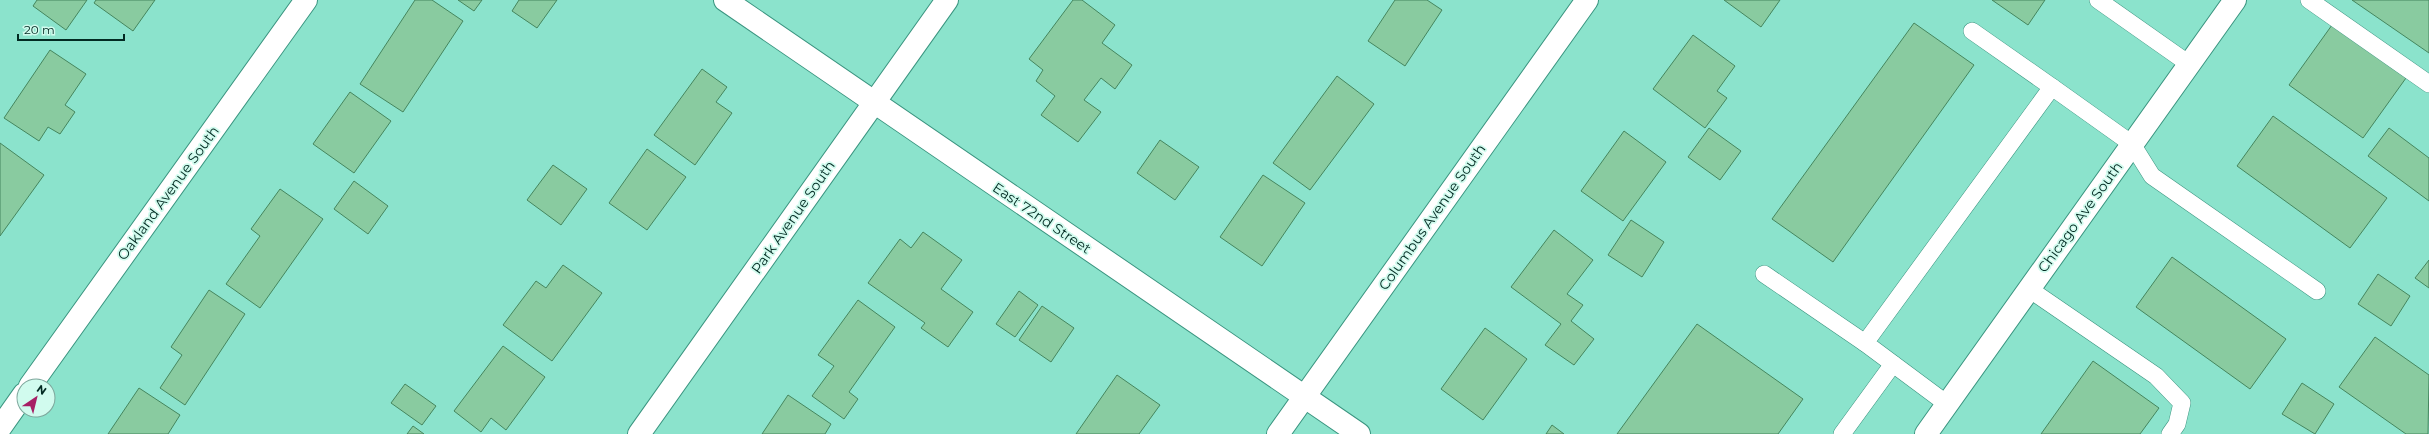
<svg xmlns="http://www.w3.org/2000/svg" width="2429" height="434" font-family="Montserrat,sans-serif">
	<rect width="100%" height="100%" fill="#8be3cc"/>
	<g fill="#89cba0" stroke="#45865e">
		<path d="M37,0H87L66,30L33,6Z"/>
		<path d="M96,0H155L133,31L94,3Z"/>
		<path d="M415,0H432L463,21L403,112L360,84Z"/>
		<path d="M458,0H482L474,11Z"/>
		<path d="M519,0H557L537,28L512,11Z"/>
		<path d="M1073,0H1082L1115,25L1102,43L1132,65L1115,89L1101,78L1084,100L1101,112L1078,142L1041,115L1055,96L1036,81L1043,70L1029,59Z"/>
		<path d="M1395,0H1427L1442,10L1405,66L1368,41Z"/>
		<path d="M1724,0H1780L1761,27Z"/>
		<path d="M1992,0H2045L2028,25Z"/>
		<path d="M2352,0H2429V53Z"/>
		<path d="M1914,23L1974,65L1833,262L1772,219Z"/>
		<path d="M2332,25L2406,78L2363,138L2289,85Z"/>
		<path d="M1693,35L1735,66L1717,91L1727,98L1705,128L1653,89Z"/>
		<path d="M50,50L86,74L65,105L75,112L60,134L48,127L39,141L4,118Z"/>
		<path d="M702,69L727,87L716,102L732,113L695,165L654,135Z"/>
		<path d="M1337,76L1374,104L1310,190L1273,163Z"/>
		<path d="M350,92L391,121L354,173L313,144Z"/>
		<path d="M2273,116L2387,198L2350,248L2237,166Z"/>
		<path d="M1709,128L1741,151L1720,180L1688,157Z"/>
		<path d="M2389,128L2429,158V201L2368,156Z"/>
		<path d="M1624,131L1666,162L1623,221L1581,191Z"/>
		<path d="M1160,140L1199,167L1175,200L1137,173Z"/>
		<path d="M0,143L44,175L0,236Z"/>
		<path d="M647,149L686,177L647,230L609,203Z"/>
		<path d="M553,165L587,189L561,225L527,200Z"/>
		<path d="M1263,175L1305,203L1262,266L1220,237Z"/>
		<path d="M354,181L388,206L368,234L334,209Z"/>
		<path d="M280,189L323,219L260,308L226,284L260,236L251,229Z"/>
		<path d="M1631,220L1664,242L1642,277L1608,255Z"/>
		<path d="M1554,230L1593,260L1567,294L1583,305L1571,321L1594,339L1574,365L1545,345L1561,324L1511,287Z"/>
		<path d="M923,232L962,260L941,289L973,312L948,347L921,328L925,323L868,283L900,239L911,248Z"/>
		<path d="M2172,257L2286,339L2250,389L2136,307Z"/>
		<path d="M2429,260V288L2415,278Z"/>
		<path d="M563,265L602,293L552,361L503,325L536,281L546,288Z"/>
		<path d="M2378,274L2410,296L2391,326L2358,304Z"/>
		<path d="M209,290L245,314L185,405L160,388L182,355L171,347Z"/>
		<path d="M1019,291L1038,305L1015,337L996,324Z"/>
		<path d="M858,300L895,327L849,392L858,399L844,419L812,396L834,366L818,355Z"/>
		<path d="M1042,306L1074,328L1051,362L1019,340Z"/>
		<path d="M1697,324L1803,399L1778,434H1617Z"/>
		<path d="M1485,328L1527,359L1483,420L1441,389Z"/>
		<path d="M2375,337L2429,375L2428,434H2406L2339,387Z"/>
		<path d="M503,346L545,377L506,430L491,418L481,432L454,411Z"/>
		<path d="M2093,361L2159,408L2140,434H2041Z"/>
		<path d="M1117,375L1160,405L1139,434H1076Z"/>
		<path d="M2302,383L2334,404L2315,434L2282,414Z"/>
		<path d="M405,384L436,406L422,425L391,403Z"/>
		<path d="M139,388L180,415L168,434H108Z"/>
		<path d="M788,395L831,424L825,434H762Z"/>
		<path d="M1552,425L1564,434H1546Z"/>
		<path d="M413,426L424,434H407Z"/>
	</g>
	<g fill="none" stroke-linecap="round" stroke-linejoin="round">
		<defs>
			<g id="service">
				<path d="M2098,0L2189,64"/>
				<path d="M2309,0L2429,84"/>
				<path d="M1972,31L2052,87"/>
				<path d="M1764,274L1865,343"/>
				<path d="M2029,289L2156,376L2182,403L2177,424L2170,434"/>
				<path d="M1947,404L1865,343L2052,87L2132,144L2152,176L2317,291"/>
				<path d="M1842,434L1893,364"/>
			</g>
			<g id="minor">
				<path d="M725,0L1359,434"/>
				<path d="M30,386L306,0"/>
				<path d="M0,428L24,394"/>
				<path d="M639,434L947,0"/>
				<path d="M1278,434L1587,0"/>
				<path d="M1926,434L2235,0"/>
			</g>
		</defs>
		<use href="#service" stroke="#3b9580" stroke-width="18"/>
		<use href="#minor" stroke="#3b9580" stroke-width="24"/>
		<use href="#service" stroke="#fff" stroke-width="17"/>
		<use href="#minor" stroke="#fff" stroke-width="22"/>
	</g>
	<g text-anchor="middle" dominant-baseline="central" stroke-width="3.5" stroke-linejoin="round" paint-order="stroke">
		<g font-size="14" fill="#022a22" stroke="#d1fbee">
			<text transform="translate(168 193) rotate(-54)">Oakland Avenue South</text>
			<text transform="translate(793 217) rotate(-55)">Park Avenue South</text>
			<text transform="translate(1432 217) rotate(-55)">Columbus Avenue South</text>
			<text transform="translate(2080 217) rotate(-54)">Chicago Ave South</text>
			<text transform="translate(1042 218) rotate(34)">East 72nd Street</text>
		</g>
	</g>
	<g transform="translate(36 398) rotate(35)"><circle r="19" fill="#d1fbee" stroke="#7ea79c"/>
	<path d="M0-3L7 15L0 10L-7 15Z" fill="#a71f65"/>
	<text y="-6" font-size="11" font-weight="bold" text-anchor="middle" fill="#022a22">N</text>
	</g>
	<path d="M18 34v6h106v-6" fill="none" stroke="#022a22" stroke-width="2"/>
	<text x="24" y="34" font-size="12" fill="#022a22" stroke="#d1fbee" stroke-width="3" paint-order="stroke">20 m</text>
</svg>
